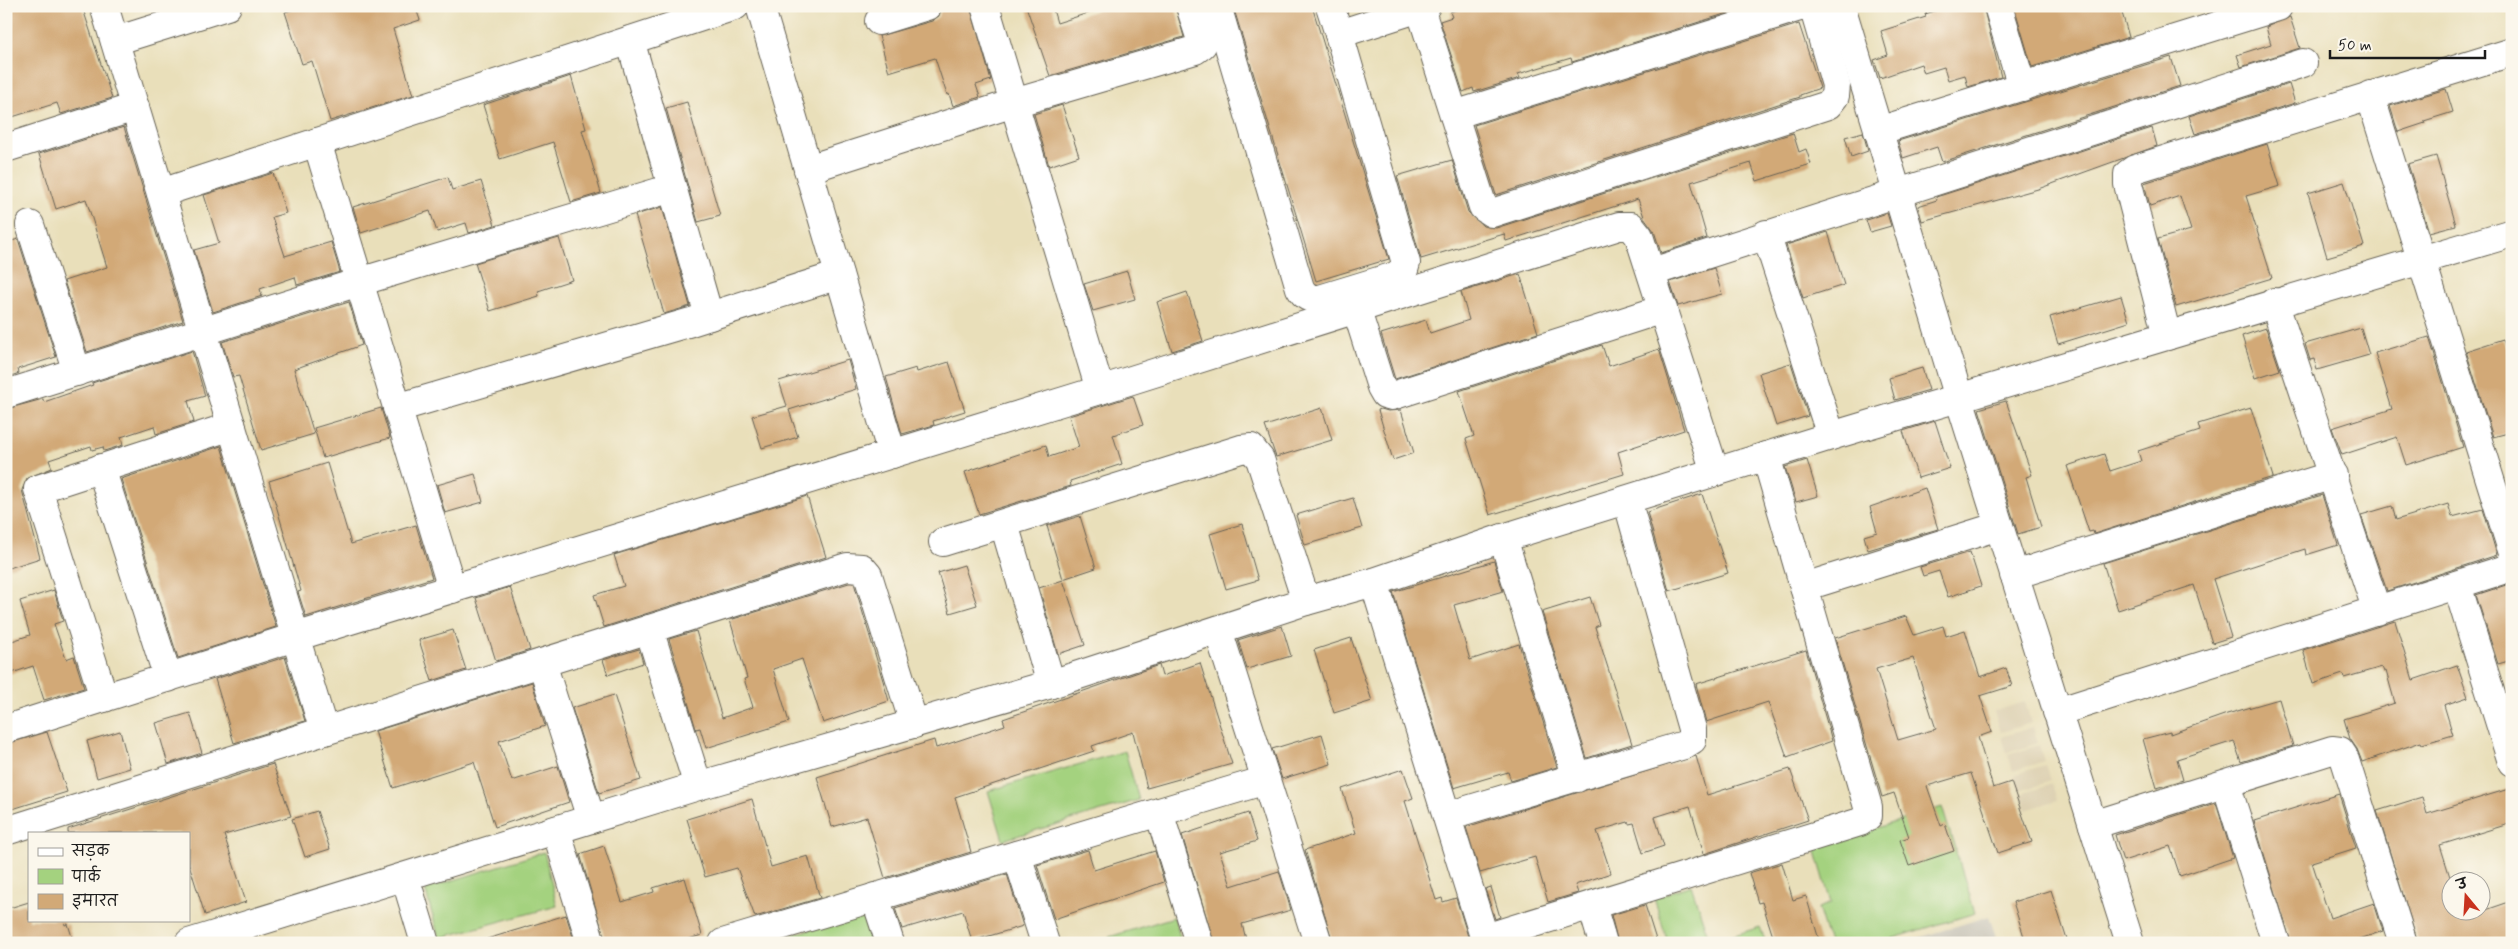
<svg xmlns="http://www.w3.org/2000/svg" width="2518" height="949" font-family="Mynerve,'Playpen Sans Deva',sans-serif">
	<rect width="100%" height="100%" fill="#fbf7ec"/>
	<filter id="ink" filterUnits="userSpaceOnUse"><feTurbulence type="fractalNoise" baseFrequency=".02" numOctaves="2"/><feDisplacementMap in="SourceGraphic" scale="10" xChannelSelector="R" yChannelSelector="G"/><feConvolveMatrix kernelMatrix="1 2 1 2 8 2 1 2 1" color-interpolation-filters="sRGB"/></filter>
	<filter id="wash" filterUnits="userSpaceOnUse"><feTurbulence type="fractalNoise" baseFrequency=".0096" numOctaves="4" result="noise"/><feDisplacementMap in="SourceGraphic" scale="20" xChannelSelector="R" yChannelSelector="G"/><feGaussianBlur stdDeviation="1.12" result="paint"/><feColorMatrix in="noise" values="0 0 0 0 0 0 0 0 0 0 0 0 0 0 0 0 0 1.4 0 .05"/><feComposite in="paint" operator="in"/></filter>
	<g filter="url(#wash)">
		<rect width="100%" height="100%" fill="#e9dfba"/>
		<g fill="#ded2b4">
			<path d="M2025,702L2031,723L2001,732L1994,711Z"/>
			<path d="M2033,727L2038,743L2007,753L2002,737Z"/>
			<path d="M2039,745L2044,761L2013,771L2008,755Z"/>
			<path d="M2045,765L2051,781L2019,791L2014,775Z"/>
			<path d="M2052,784L2057,800L2026,810L2021,794Z"/>
		</g>
		<path fill="#c8c4b8" d="M1989,916L1998,943H1902Z"/>
		<g fill="#a4d27f" stroke="#60774e">
			<path d="M1125,751L1139,800L1003,840L988,791Z"/>
			<path d="M1942,807L1975,913L1878,943H1829L1818,908L1831,903L1815,848Z"/>
			<path d="M544,852L557,906L439,938L425,889Z"/>
			<path d="M1691,885L1708,936L1719,940L1760,927L1766,943H1668L1654,898Z"/>
			<path d="M870,912L879,943H764Z"/>
			<path d="M1174,917L1182,943H1110L1109,937Z"/>
		</g>
		<g id="blocks">
			<g fill="#d2a977" fill-rule="evenodd">
				<path d="M6,6H82L112,98L61,114L57,103L9,118L6,108Z"/>
				<path d="M305,6H415L420,20L393,29L413,95L330,121L312,61L302,64L285,12Z"/>
				<path d="M942,6H970L991,80L976,85L980,97L953,106L949,94L947,95L935,58L889,72L879,36L932,21L939,16Z"/>
				<path d="M1026,6H1052L1057,23L1110,6H1175L1184,37L1050,76Z"/>
				<path d="M1233,6H1312L1389,259L1316,281Z"/>
				<path d="M1468,6H1750L1572,62L1571,58L1518,74L1520,78L1474,92L1473,88L1463,92L1440,21L1452,17L1450,12Z"/>
				<path d="M1951,6H1983L2001,77L1968,87L1965,75L1948,80L1944,67L1924,73L1921,64L1880,78L1874,60L1888,55L1881,31L1926,17L1925,14Z"/>
				<path d="M2014,6H2079L2080,11L2094,6H2120L2129,37L2032,67Z"/>
				<path d="M2290,17L2300,48L2241,67L2237,55L2271,44L2266,27Z"/>
				<path d="M1799,24L1820,88L1800,95V97L1496,195L1474,125Z"/>
				<path d="M2171,57L2180,86L1942,162L1937,147L1903,158L1898,141Z"/>
				<path d="M571,76L586,129L582,130L601,193L571,202L553,142L500,159L483,105Z"/>
				<path d="M2289,84L2295,103L2195,134L2189,116Z"/>
				<path d="M2446,89L2453,112L2424,121L2425,123L2398,132L2390,106Z"/>
				<path d="M687,102L720,216L698,222L666,108Z"/>
				<path d="M1062,105L1079,156L1049,166L1034,114Z"/>
				<path d="M124,127L183,321L87,352L64,281L107,267L86,199L56,209L39,154Z"/>
				<path d="M2152,128L2157,146L2038,189L1922,221L1918,206L1937,200L1936,197Z"/>
				<path d="M1863,132L1868,151L1851,157L1845,137Z"/>
				<path d="M1793,133L1799,152L1806,149L1811,164L1757,181L1751,163L1691,182L1707,238L1661,253L1654,231L1644,217L1638,199L1506,241L1504,234L1421,259L1397,176L1452,160L1468,212L1483,226L1496,228Z"/>
				<path d="M2267,144L2280,186L2246,196L2272,278L2176,307L2158,239L2191,230L2180,196L2150,206L2144,183Z"/>
				<path d="M2436,156L2456,225L2429,232L2408,164Z"/>
				<path d="M273,173L286,213L272,217L285,256L331,242L340,272L297,285L295,277L260,289L262,296L213,312L194,250L219,243L204,195Z"/>
				<path d="M448,177L452,190L481,181L495,225L469,233L466,223L437,232L430,211L361,233L353,207Z"/>
				<path d="M2344,182L2364,246L2327,257L2308,193Z"/>
				<path d="M662,207L690,306L664,314L635,215Z"/>
				<path d="M1887,213L1891,226L1870,232L1866,220Z"/>
				<path d="M1828,232L1844,285L1803,298L1786,245Z"/>
				<path d="M559,238L572,280L538,291L539,296L490,311L475,263Z"/>
				<path d="M18,239L56,357L18,369L19,373L6,378V243Z"/>
				<path d="M1714,268L1722,294L1678,306L1670,282Z"/>
				<path d="M1127,271L1135,299L1093,311L1084,284Z"/>
				<path d="M1520,274L1538,333L1395,379L1381,334L1426,320L1430,333L1469,320L1461,292Z"/>
				<path d="M1187,292L1203,341L1172,351L1157,302Z"/>
				<path d="M2121,296L2129,322L2058,344L2050,317Z"/>
				<path d="M349,302L362,345L294,369L314,434L261,450L239,376L233,377L222,342Z"/>
				<path d="M2266,328L2280,370L2255,378L2242,336Z"/>
				<path d="M2361,328L2369,355L2317,370L2314,359L2310,360L2305,344Z"/>
				<path d="M2429,337L2463,447L2406,465L2397,437L2342,455L2332,428L2392,409L2375,353Z"/>
				<path d="M2503,339L2512,366V432L2493,437L2466,351Z"/>
				<path d="M1602,345L1609,366L1659,349L1684,430L1618,452L1624,474L1490,515L1466,439L1474,436L1459,391Z"/>
				<path d="M192,351L205,396L188,401L194,422L156,434L154,426L121,437L123,445L104,451L103,447L92,450L91,446L49,460L52,468L27,478L22,490L40,558L6,569V409L43,399L44,402L93,385L92,383Z"/>
				<path d="M848,360L856,389L789,410L798,437L762,448L752,416L787,406L779,381Z"/>
				<path d="M949,362L965,411L933,421L934,425L902,434L886,377L916,368L917,372Z"/>
				<path d="M1791,363L1808,416L1776,426L1759,373Z"/>
				<path d="M1922,368L1929,390L1895,400L1889,378Z"/>
				<path d="M1133,396L1143,425L1113,435L1122,464L1070,481L1071,486L979,514L965,472L1046,445L1049,457L1079,447L1069,416Z"/>
				<path d="M2006,401L2032,475L2026,477L2041,527L2018,534L1979,409Z"/>
				<path d="M381,408L390,438L323,458L314,428Z"/>
				<path d="M1322,408L1332,440L1276,457L1265,426Z"/>
				<path d="M2251,408L2273,477L2094,534L2093,531L2089,532L2067,466L2104,454L2110,471L2141,461L2138,451L2200,431L2198,424Z"/>
				<path d="M1381,409L1388,411L1401,410L1414,453L1393,460L1378,410Z"/>
				<path d="M1935,421L1950,468L1918,478L1903,431Z"/>
				<path d="M221,446L276,627L178,658L121,479Z"/>
				<path d="M1807,460L1818,496L1796,502L1785,467Z"/>
				<path d="M327,463L351,544L416,525L432,578L306,617L298,592L301,591L269,481Z"/>
				<path d="M475,474L483,502L445,513L437,485Z"/>
				<path d="M1925,488L1938,529L1868,550L1864,536L1877,532L1870,507Z"/>
				<path d="M1702,494L1728,573L1669,591L1647,512Z"/>
				<path d="M2322,495L2338,545L2306,555L2305,549L2213,579L2231,637L2212,643L2194,585L2118,610L2103,563Z"/>
				<path d="M807,496L826,557L604,627L594,595L624,586L614,555Z"/>
				<path d="M1353,498L1362,528L1305,545L1296,515Z"/>
				<path d="M2448,504L2452,517L2483,509L2497,555L2387,591L2361,515L2392,506L2396,520Z"/>
				<path d="M1080,516L1096,568L1063,579L1047,526Z"/>
				<path d="M1242,524L1258,580L1226,589L1210,534Z"/>
				<path d="M1970,552L1981,586L1948,597L1939,571L1923,576L1920,567Z"/>
				<path d="M1494,561L1503,591L1454,605L1470,660L1519,644L1557,767L1511,781L1508,772L1454,788L1393,592Z"/>
				<path d="M964,565L977,605L950,613L938,573Z"/>
				<path d="M1063,580L1085,645L1058,654L1039,588Z"/>
				<path d="M849,583H854L889,701L823,723L802,659L773,669L789,722L706,748L700,728L696,729L669,639L696,631L722,718L753,707L744,679L747,678L730,620Z"/>
				<path d="M2509,584L2512,591V660L2498,664L2476,595Z"/>
				<path d="M510,587L530,650L496,661L476,598Z"/>
				<path d="M54,590L63,621L54,624L66,659L74,656L84,688L44,700L33,666L6,675V643L30,635L20,601Z"/>
				<path d="M1590,597L1599,625L1595,627L1632,744L1587,758L1542,612Z"/>
				<path d="M1906,616L1914,635L1943,626L1946,636L1965,630L1980,677L2006,668L2012,686L1980,696L1992,732L1978,737L1993,788L2011,782L2032,842L1998,853L1971,773L1927,786L1941,826L1945,824L1954,851L1909,866L1900,840L1909,837L1894,793L1882,797L1835,638ZM1913,658L1936,729L1898,740L1876,669Z"/>
				<path d="M2395,621L2413,680L2457,665L2468,697L2444,705L2453,735L2422,744L2421,742L2362,762L2357,749L2350,739L2344,719L2395,703L2386,671L2384,672L2382,667L2344,678L2343,674L2313,684L2303,650Z"/>
				<path d="M1282,626L1291,656L1247,669L1238,640Z"/>
				<path d="M453,630L466,670L432,681L419,640Z"/>
				<path d="M1351,638L1372,701L1334,713L1314,650Z"/>
				<path d="M639,649L643,663L608,675L603,660Z"/>
				<path d="M1806,650L1832,741L1787,757L1768,702L1706,722L1696,684Z"/>
				<path d="M285,657L305,721L234,743L215,679Z"/>
				<path d="M1200,663L1232,764L1147,788L1133,732L1092,746L1094,751L955,797L971,852L885,878L867,817L832,827L817,777L934,740L936,748L1005,725L1003,719L1159,665L1162,676Z"/>
				<path d="M532,682L545,726L499,741L512,781L558,766L569,802L495,827L474,762L393,788L375,731Z"/>
				<path d="M614,695L641,780L599,793L572,708Z"/>
				<path d="M2279,699L2293,746L2241,762L2234,741L2177,759L2183,780L2157,788L2143,739L2170,732V734L2227,714Z"/>
				<path d="M190,713L202,753L168,764L156,723Z"/>
				<path d="M120,731L130,768L97,778L87,741Z"/>
				<path d="M47,732L67,792L6,811V744Z"/>
				<path d="M1322,734L1331,764L1282,779L1272,749Z"/>
				<path d="M1696,756L1707,795L1790,769L1808,820L1704,854L1690,806L1655,817L1664,846L1643,853L1634,823L1629,824L1628,822L1597,831L1611,873L1575,885L1578,893L1548,902L1535,857L1480,873L1466,827Z"/>
				<path d="M273,764L291,816L224,835L246,902L205,915L189,864V833H68V829Z"/>
				<path d="M1403,769L1413,798L1405,801L1436,900L1442,898L1443,902L1456,898L1470,943H1333L1305,850L1356,833L1342,789Z"/>
				<path d="M2512,788V823L2440,845L2450,877V914L2459,912H2480L2512,901V943H2418L2377,811L2422,797L2427,814Z"/>
				<path d="M2339,794L2356,848L2312,862L2330,918L2374,903L2383,931L2348,943H2291L2254,821Z"/>
				<path d="M752,799L771,867L808,856L820,898L755,917L737,868L705,877L687,819Z"/>
				<path d="M2216,803L2233,858L2180,876L2170,846L2123,861L2115,835Z"/>
				<path d="M317,811L330,849L305,857L292,819Z"/>
				<path d="M1248,813L1257,841L1220,852L1231,886L1279,871L1291,910L1242,924L1247,943H1214L1182,835Z"/>
				<path d="M604,846L622,902L654,892L653,888L685,878L702,935L676,943H606L580,854Z"/>
				<path d="M1088,850L1094,870L1155,851L1164,882L1054,919L1037,865Z"/>
				<path d="M1782,863L1793,900L1806,896L1820,943H1775L1762,902L1758,903L1749,873Z"/>
				<path d="M1007,874L1023,926L972,941L963,911L902,929L895,908Z"/>
				<path d="M1491,887L1500,917L1495,919L1485,889Z"/>
				<path d="M2051,890L2068,943H2026L2013,902Z"/>
				<path d="M29,902V920H64L65,925L68,924L74,943H6V909Z"/>
				<path d="M1645,905L1657,943H1618L1611,915Z"/>
				<path d="M566,915L575,943H488L487,939Z"/>
			</g>
		</g>
	</g>
	<g filter="url(#ink)">
		<use href="#blocks" fill-opacity="0" stroke="#646053" stroke-width="1"/>
		<g fill="none" stroke-linecap="round" stroke-linejoin="round">
			<defs>
				<g id="minor">
					<path d="M104,6L324,731"/>
					<path d="M760,6L892,454"/>
					<path d="M985,6L1100,390"/>
					<path d="M1217,6L1300,288C1305,297 1310,299 1320,299L1395,276L1404,270L1406,263L1339,34"/>
					<path d="M1330,6L1339,34L1426,6"/>
					<path d="M1841,6L1959,398L2130,943"/>
					<path d="M1998,6L2022,87"/>
					<path d="M1420,8L1483,207L1492,213L1828,105L1835,96L1836,85L1813,6"/>
					<path d="M879,21L927,6"/>
					<path d="M630,40L709,316"/>
					<path d="M115,41L227,6"/>
					<path d="M2370,95L2512,550"/>
					<path d="M1454,115L1803,6"/>
					<path d="M1878,131L2278,7"/>
					<path d="M317,142L452,589"/>
					<path d="M6,148L135,107"/>
					<path d="M808,169L1014,103L1195,50L1202,45L1201,40L1190,6"/>
					<path d="M161,193L735,6"/>
					<path d="M30,225L77,372"/>
					<path d="M1766,234L1831,436"/>
					<path d="M1652,272L2303,63"/>
					<path d="M2274,302L2377,611"/>
					<path d="M1356,308L1381,387L1385,394L1392,396L1663,309"/>
					<path d="M2167,336L2128,184V174L2135,169L2512,52"/>
					<path d="M6,394L359,282L672,188"/>
					<path d="M397,408L691,322L839,275"/>
					<path d="M101,468L168,678"/>
					<path d="M1004,524L1051,684"/>
					<path d="M1503,538L1577,778"/>
					<path d="M943,542L1241,449L1251,448L1260,459L1306,601"/>
					<path d="M2014,575L2333,475"/>
					<path d="M1374,582L1486,943"/>
					<path d="M2457,585L2512,762"/>
					<path d="M1804,587L1999,526"/>
					<path d="M649,629L698,786"/>
					<path d="M1218,630L1318,943"/>
					<path d="M542,663L591,819"/>
					<path d="M104,698L38,489L232,426"/>
					<path d="M2057,712L2512,567"/>
					<path d="M6,729L295,637L1100,390L1619,226H1631L1639,236L1715,472"/>
					<path d="M2226,784L2276,943"/>
					<path d="M1159,812L1199,943"/>
					<path d="M1447,816L1684,745L1692,740V729L1627,500"/>
					<path d="M2093,825L2332,750L2340,751L2344,757L2403,943"/>
					<path d="M556,830L591,943"/>
					<path d="M6,831L847,567L862,568L868,575L914,724"/>
					<path d="M1017,855L1045,943"/>
					<path d="M405,877L425,943"/>
					<path d="M875,897L890,943"/>
					<path d="M1592,906L1603,943"/>
					<path d="M1485,938L1860,822L1868,816V807L1766,456"/>
					<path d="M189,943L698,786L1051,684L1306,601L1374,582L1503,538L1831,436L2512,233"/>
					<path d="M723,943L1266,780"/>
				</g>
			</defs>
			<use href="#minor" stroke="#646053" stroke-width="30"/>
			<use href="#minor" stroke="#fff" stroke-width="28"/>
		</g>
	</g>
	<rect width="2518" height="949" fill="none" stroke="#fbf7ec" stroke-width="25"/>
	<rect x="28" y="832" width="162" height="90" fill="#fbf7ec" stroke="#a29f99"/>
	<rect x="38" y="848" width="25" height="8" fill="#ffffff" stroke="#a29f99"/>
	<text x="72" y="856" font-size="15" fill="#1c1c1c">सड़क</text>
	<rect x="38" y="869" width="25" height="15" fill="#a4d27f" stroke="#a29f99"/>
	<text x="72" y="882" font-size="15" fill="#1c1c1c">पार्क</text>
	<rect x="38" y="894" width="25" height="15" fill="#d2a977" stroke="#a29f99"/>
	<text x="72" y="906" font-size="15" fill="#1c1c1c">इमारत</text>
	<g transform="translate(2466 896) rotate(342)"><circle r="24" fill="#fbf7ec" stroke="#a29f99"/>
	<path d="M0-4L9 19L0 12L-9 19Z" fill="#c8321e"/>
	<text y="-8" font-size="14" font-weight="bold" text-anchor="middle" fill="#1c1c1c">उ</text>
	</g>
	<path d="M2330 50v8h155v-8" fill="none" stroke="#1c1c1c" stroke-width="2.5"/>
	<text x="2338" y="50" font-size="15" fill="#1c1c1c" stroke="#fbf7ec" stroke-width="4" paint-order="stroke">50 m</text>
</svg>
